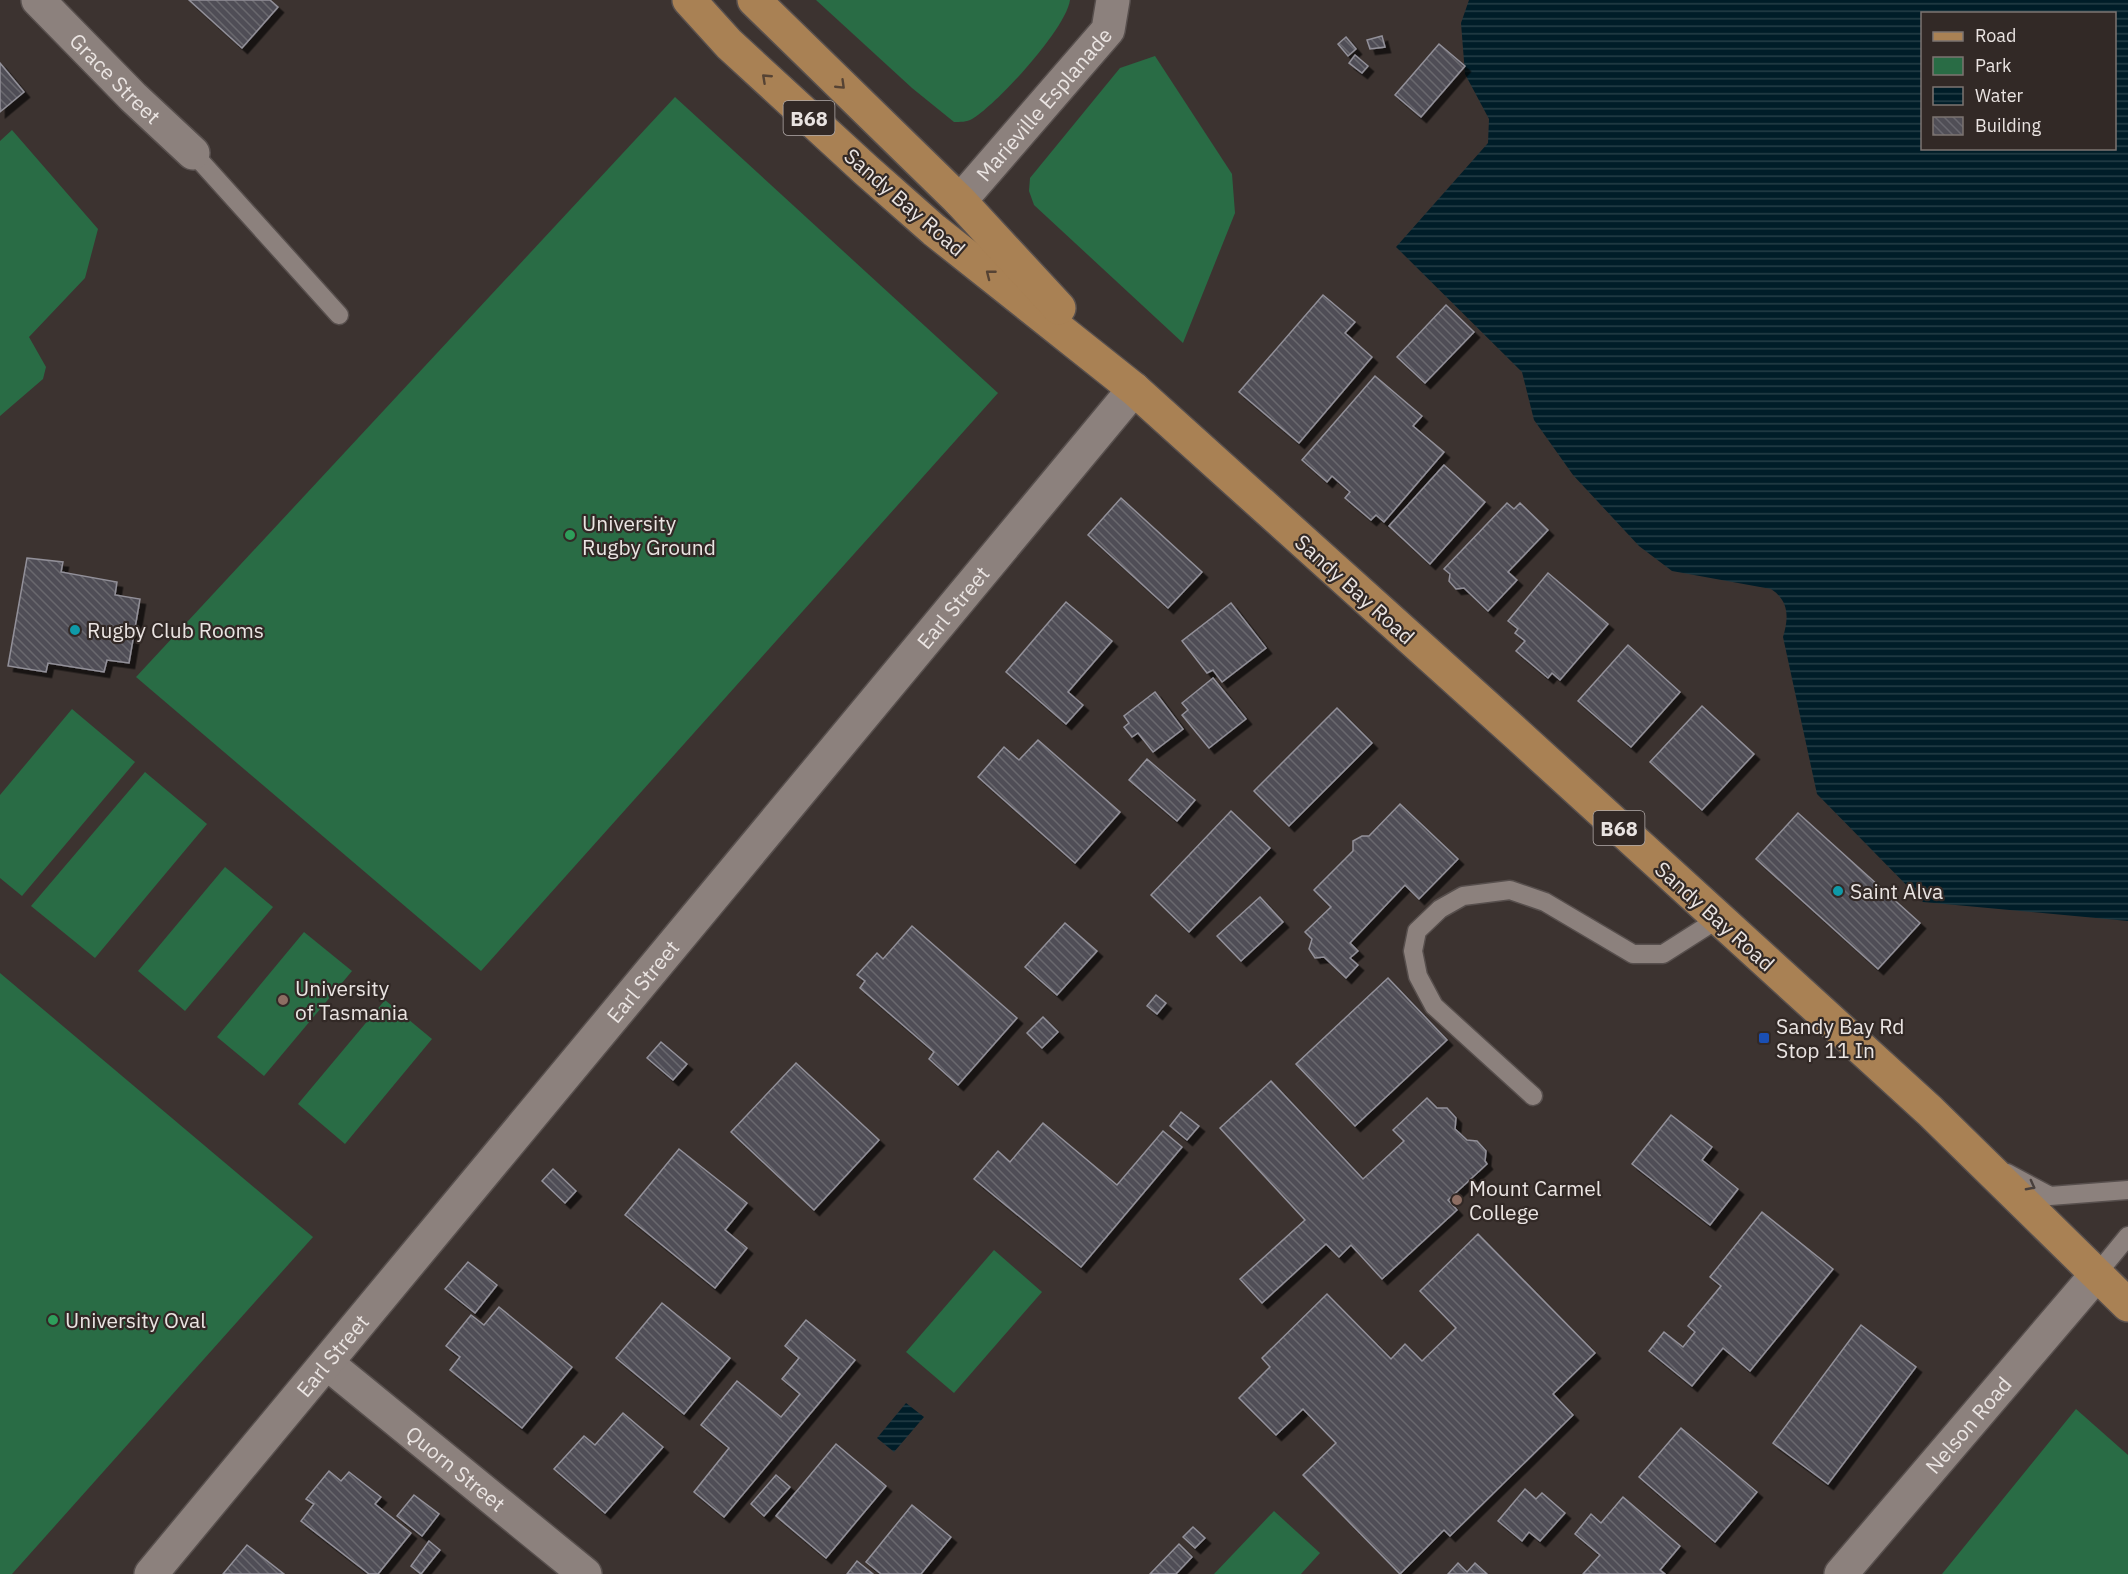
<svg xmlns="http://www.w3.org/2000/svg" width="2128" height="1574" font-family="'IBM Plex Sans',sans-serif">
	<defs>
		<pattern id="water-rules" width="6" height="5" patternUnits="userSpaceOnUse" patternTransform="scale(1.5)"><rect width="6" height="5" fill="#001d28"/><path d="M0 2.5h6" fill="none" stroke="#253e47"/></pattern>
		<pattern id="building-back-hatch" width="6" height="6" patternUnits="userSpaceOnUse" patternTransform="scale(1.5)"><rect width="6" height="6" fill="#504e56"/><path d="M-1 5l2 2M0 0l6 6M5-1l2 2" fill="none" stroke="#69676e"/></pattern>
		<filter id="shadow"><feDropShadow dx="5.5" dy="5.5" stdDeviation="0" flood-color="#0009"/></filter>
	</defs>
	<rect width="100%" height="100%" fill="#3c3330"/>
	<g fill="#296c45">
		<path d="M816,0H1070C1066,29 997,104 972,119C967,122 960,122 954,122L912,88Z"/>
		<path d="M1155,56L1232,174L1235,213L1183,343L1034,205L1029,191L1030,178L1120,68Z"/>
		<path d="M675,97L998,393L481,971L136,677Z"/>
		<path d="M12,130L98,229L85,278L29,337L46,367L43,379L0,416V141Z"/>
		<path d="M72,709L135,762L22,896L0,878V795Z"/>
		<path d="M145,772L207,824L95,958L31,906Z"/>
		<path d="M225,867L273,907L185,1011L138,971Z"/>
		<path d="M304,932L352,971L264,1076L217,1037Z"/>
		<path d="M0,973L313,1237L12,1574H0Z"/>
		<path d="M385,1000L432,1039L345,1144L298,1104Z"/>
		<path d="M994,1250L1042,1292L954,1393L906,1352Z"/>
		<path d="M2076,1409L2128,1455V1574H1942Z"/>
		<path d="M1274,1511L1320,1553L1301,1574H1214Z"/>
	</g>
	<g fill="url(#water-rules)" fill-rule="evenodd">
		<path d="M1469,0H2128V921L1923,902L1817,794L1783,637C1789,617 1789,601 1771,589L1672,571L1639,546L1573,475L1534,420L1522,372L1396,247L1488,143L1489,119L1465,74L1461,23ZM1922,14H2114V148H1922Z"/>
		<path d="M906,1403L924,1417L894,1452L877,1438Z"/>
	</g>
	<g fill="url(#building-back-hatch)" stroke="#929099" stroke-width="1.5" filter="url(#shadow)">
		<path d="M189,0H270L278,7L242,48Z"/>
		<path d="M1382,36L1385,47L1370,49L1367,40Z"/>
		<path d="M1346,37L1356,49L1348,56L1338,44Z"/>
		<path d="M1439,44L1465,66L1421,117L1395,95Z"/>
		<path d="M1355,55L1368,66L1362,73L1349,63Z"/>
		<path d="M0,63L24,92L0,112Z"/>
		<path d="M1323,295L1355,322L1345,333L1372,357L1299,443L1239,392Z"/>
		<path d="M1446,305L1474,332L1425,383L1397,357Z"/>
		<path d="M1375,376L1422,416L1413,426L1444,452L1384,522L1376,515L1371,520L1345,498L1350,492L1332,476L1327,482L1302,460Z"/>
		<path d="M1444,465L1485,502L1430,564L1389,526Z"/>
		<path d="M1121,498L1202,572L1168,608L1088,535Z"/>
		<path d="M1507,503L1514,509L1520,503L1548,530L1508,572L1517,580L1488,611L1464,588L1456,589L1449,581L1450,574L1444,569Z"/>
		<path d="M27,558L63,562L61,572L117,582L115,595L140,599L129,663L107,660L104,672L48,663L46,672L8,666Z"/>
		<path d="M1548,573L1608,624L1560,680L1552,673L1548,678L1516,651L1525,641L1515,633L1518,629L1508,621Z"/>
		<path d="M1066,602L1112,641L1068,692L1083,705L1066,724L1006,672Z"/>
		<path d="M1231,603L1266,648L1222,682L1213,670L1207,673L1182,641Z"/>
		<path d="M1628,645L1680,692L1631,747L1578,701Z"/>
		<path d="M1213,678L1246,719L1209,748L1182,715L1188,710L1182,703Z"/>
		<path d="M1155,692L1183,729L1153,752L1138,733L1132,737L1124,727L1129,723L1124,716Z"/>
		<path d="M1702,706L1754,754L1702,810L1650,762Z"/>
		<path d="M1337,708L1372,743L1289,826L1254,791Z"/>
		<path d="M1038,740L1120,812L1075,863L978,777L1004,747L1019,760Z"/>
		<path d="M1147,759L1195,800L1177,821L1129,780Z"/>
		<path d="M1400,804L1458,859L1419,899L1405,885L1350,943L1358,951L1350,958L1358,965L1346,978L1324,957L1315,958L1309,949L1312,939L1305,932L1331,907L1314,890L1353,851V841L1362,836H1369Z"/>
		<path d="M1231,811L1270,848L1189,932L1151,895Z"/>
		<path d="M1798,813L1920,923L1878,969L1756,859Z"/>
		<path d="M1260,897L1283,922L1241,961L1217,936Z"/>
		<path d="M1065,923L1097,951L1057,995L1025,967Z"/>
		<path d="M912,926L1017,1018L958,1085L929,1059L934,1052L860,988L865,981L857,975L877,953L883,959Z"/>
		<path d="M1388,978L1447,1040L1355,1126L1296,1064Z"/>
		<path d="M1156,995L1166,1003L1157,1014L1147,1006Z"/>
		<path d="M1043,1017L1058,1032L1042,1048L1027,1033Z"/>
		<path d="M661,1042L687,1064L673,1080L647,1058Z"/>
		<path d="M796,1063L879,1140L814,1210L731,1132Z"/>
		<path d="M1271,1081L1363,1179L1404,1141L1393,1130L1427,1098L1437,1108H1447L1456,1118L1455,1129L1467,1140L1477,1141L1486,1151L1485,1161L1487,1164L1448,1200L1457,1210L1382,1279L1351,1245L1339,1257L1326,1244L1262,1303L1240,1279L1305,1220L1220,1128Z"/>
		<path d="M1181,1112L1199,1126L1187,1140L1170,1126Z"/>
		<path d="M1671,1115L1712,1147L1702,1160L1738,1189L1710,1225L1632,1164Z"/>
		<path d="M1043,1123L1117,1185L1163,1131L1182,1147L1081,1267L974,1179L998,1151L1010,1162Z"/>
		<path d="M679,1149L747,1203L725,1230L747,1248L715,1288L625,1215Z"/>
		<path d="M553,1169L576,1191L565,1203L542,1181Z"/>
		<path d="M1762,1212L1833,1269L1750,1371L1723,1348L1692,1386L1649,1351L1664,1332L1683,1347L1695,1332L1688,1326L1721,1286L1710,1277Z"/>
		<path d="M1478,1234L1595,1353L1553,1394L1573,1415L1450,1536L1444,1530L1400,1574L1303,1475L1336,1443L1303,1409L1276,1435L1239,1398L1270,1367L1262,1358L1327,1294L1391,1359L1405,1344L1422,1361L1456,1328L1420,1291Z"/>
		<path d="M468,1262L497,1285L475,1313L445,1289Z"/>
		<path d="M662,1303L730,1358L684,1414L616,1358Z"/>
		<path d="M499,1307L572,1367L522,1428L450,1370L460,1357L446,1346L471,1315L484,1325Z"/>
		<path d="M806,1320L855,1360L724,1517L694,1492L729,1448L701,1425L737,1381L781,1417L800,1394L782,1379L799,1358L785,1346Z"/>
		<path d="M1861,1325L1916,1367L1828,1484L1773,1443Z"/>
		<path d="M623,1413L663,1447L605,1513L554,1469L584,1436L595,1445Z"/>
		<path d="M1681,1428L1757,1492L1715,1542L1639,1477Z"/>
		<path d="M836,1444L886,1486L826,1558L776,1516Z"/>
		<path d="M329,1471L341,1481L349,1472L381,1497L375,1504L411,1533L378,1574H369L301,1521L314,1504L306,1499Z"/>
		<path d="M776,1475L790,1487L764,1516L751,1504Z"/>
		<path d="M1525,1489L1536,1499L1542,1493L1565,1513L1540,1541L1529,1532L1522,1541L1498,1521Z"/>
		<path d="M414,1495L439,1514L422,1536L397,1516Z"/>
		<path d="M1623,1497L1680,1546L1660,1570L1665,1574H1583L1600,1555L1575,1534L1591,1514L1601,1523Z"/>
		<path d="M912,1505L951,1537L921,1574H881L866,1562Z"/>
		<path d="M1193,1527L1205,1538L1195,1548L1183,1537Z"/>
		<path d="M429,1541L440,1550L421,1574L411,1566Z"/>
		<path d="M1179,1544L1192,1557L1176,1574H1150Z"/>
		<path d="M247,1545L284,1574H223Z"/>
		<path d="M857,1561L873,1574H847Z"/>
		<path d="M1458,1563L1467,1572L1475,1563L1487,1574H1448Z"/>
	</g>
	<g fill="none" stroke-linecap="round" stroke-linejoin="round">
		<defs>
			<g id="service">
				<path d="M193,153L339,315"/>
				<path d="M1533,1096L1434,1006L1418,976L1413,951L1417,931L1440,909L1463,896L1510,890L1545,902L1633,954H1663L1718,919"/>
				<path d="M2007,1173L2050,1196L2128,1190"/>
				<path d="M2096,1275L2128,1236"/>
			</g>
			<g id="minor">
				<path id="s1" d="M38,0L133,97L193,153"/>
				<path id="s2" d="M960,201L1108,30L1113,0"/>
				<path id="s3" d="M328,1364L585,1574"/>
				<path id="s4" d="M151,1574L1134,389"/>
			</g>
			<g id="tertiary">
				<path id="s5" d="M1841,1574L2096,1275"/>
			</g>
			<g id="primary">
				<path d="M689,0L729,44L866,170L934,230L1134,389L1519,736L1930,1111L2128,1305"/>
				<path d="M754,0L960,201L1059,308"/>
			</g>
		</defs>
		<use href="#service" stroke="#574f4d" stroke-width="21"/>
		<use href="#minor" stroke="#574f4d" stroke-width="36"/>
		<use href="#tertiary" stroke="#574f4d" stroke-width="36"/>
		<use href="#primary" stroke="#574f4d" stroke-width="36"/>
		<use href="#service" stroke="#8c817d" stroke-width="18"/>
		<use href="#minor" stroke="#8c817d" stroke-width="33"/>
		<use href="#tertiary" stroke="#8c817d" stroke-width="33"/>
		<use href="#primary" stroke="#a98154" stroke-width="33"/>
	</g>
	<defs><path id="oneway-chevron" d="M-2-3.5L2.5 0L-2 3.5" fill="none" stroke-width="1.6" stroke-linecap="round" stroke-linejoin="round" transform="scale(1.5)"/></defs>
	<g stroke="#564334">
		<use href="#oneway-chevron" transform="translate(766 78) rotate(-137)"/>
		<use href="#oneway-chevron" transform="translate(841 85) rotate(44)"/>
		<use href="#oneway-chevron" transform="translate(990 274) rotate(-142)"/>
	</g>
	<use stroke="#483f3c" href="#oneway-chevron" transform="translate(2031 1186) rotate(28)"/>
	<g fill="#2e9e5b" stroke="#322926" stroke-width="2">
		<circle cx="570" cy="535" r="6"/>
		<circle cx="53" cy="1320" r="6"/>
	</g>
	<g fill="#0f9aa8" stroke="#322926" stroke-width="2">
		<circle cx="75" cy="630" r="6"/>
		<circle cx="1838" cy="891" r="6"/>
	</g>
	<g fill="#8d6e63" stroke="#322926" stroke-width="2">
		<circle cx="283" cy="1000" r="6"/>
		<circle cx="1457" cy="1200" r="6"/>
	</g>
	<rect fill="#1a4fb4" stroke="#322926" stroke-width="2" x="1758" y="1032" width="12" height="12" rx="3"/>
	<g text-anchor="middle" dominant-baseline="central" stroke-width="4.5" stroke-linejoin="round" paint-order="stroke">
		<g fill="#322926" stroke="#b3acaa" stroke-width="1.5">
			<rect x="783.5" y="101" width="51" height="34" rx="4.5"/>
			<rect x="1593.5" y="811" width="51" height="34" rx="4.5"/>
		</g>
		<g font-size="20" font-weight="bold" fill="#eae4e2">
			<text x="809" y="118">B68</text>
			<text x="1619" y="828">B68</text>
		</g>
		<g font-size="21" fill="#eae4e2" stroke="#322926">
			<text stroke="none"><textPath href="#s1" startOffset="110">Grace Street</textPath></text>
			<text stroke="none"><textPath href="#s2" startOffset="128">Marieville Esplanade</textPath></text>
			<text transform="translate(905 202) rotate(41)">Sandy Bay Road</text>
			<text transform="translate(1355 589) rotate(42)">Sandy Bay Road</text>
			<text stroke="none"><textPath href="#s4" startOffset="1256">Earl Street</textPath></text>
			<text transform="translate(1715 916) rotate(42)">Sandy Bay Road</text>
			<text stroke="none"><textPath href="#s4" startOffset="770">Earl Street</textPath></text>
			<text stroke="none"><textPath href="#s4" startOffset="284">Earl Street</textPath></text>
			<text stroke="none"><textPath href="#s5" startOffset="196">Nelson Road</textPath></text>
			<text stroke="none"><textPath href="#s3" startOffset="165">Quorn Street</textPath></text>
		</g>
		<g font-size="21" fill="#eae4e2" stroke="#322926" text-anchor="start">
			<text x="582" y="523">University<tspan x="582" dy="24">Rugby Ground</tspan></text>
			<text x="87" y="630">Rugby Club Rooms</text>
			<text x="1850" y="891">Saint Alva</text>
			<text x="295" y="988">University<tspan x="295" dy="24">of Tasmania</tspan></text>
			<text x="1776" y="1026">Sandy Bay Rd<tspan x="1776" dy="24">Stop 11 In</tspan></text>
			<text x="1469" y="1188">Mount Carmel<tspan x="1469" dy="24">College</tspan></text>
			<text x="65" y="1320">University Oval</text>
		</g>
	</g>
	<rect x="1921" y="12" width="195" height="138" fill="#322926" stroke="#7c7471" stroke-width="1.5"/>
	<rect x="1933" y="32" width="30" height="9" fill="#a98154" stroke="#7c7471" stroke-width="1.5"/>
	<text x="1975" y="42" font-size="18" fill="#eae4e2">Road</text>
	<rect x="1933" y="57" width="30" height="18" fill="#296c45" stroke="#7c7471" stroke-width="1.5"/>
	<text x="1975" y="72" font-size="18" fill="#eae4e2">Park</text>
	<rect x="1933" y="87" width="30" height="18" fill="url(#water-rules)" stroke="#7c7471" stroke-width="1.5"/>
	<text x="1975" y="102" font-size="18" fill="#eae4e2">Water</text>
	<rect x="1933" y="117" width="30" height="18" fill="url(#building-back-hatch)" stroke="#7c7471" stroke-width="1.5"/>
	<text x="1975" y="132" font-size="18" fill="#eae4e2">Building</text>
</svg>
